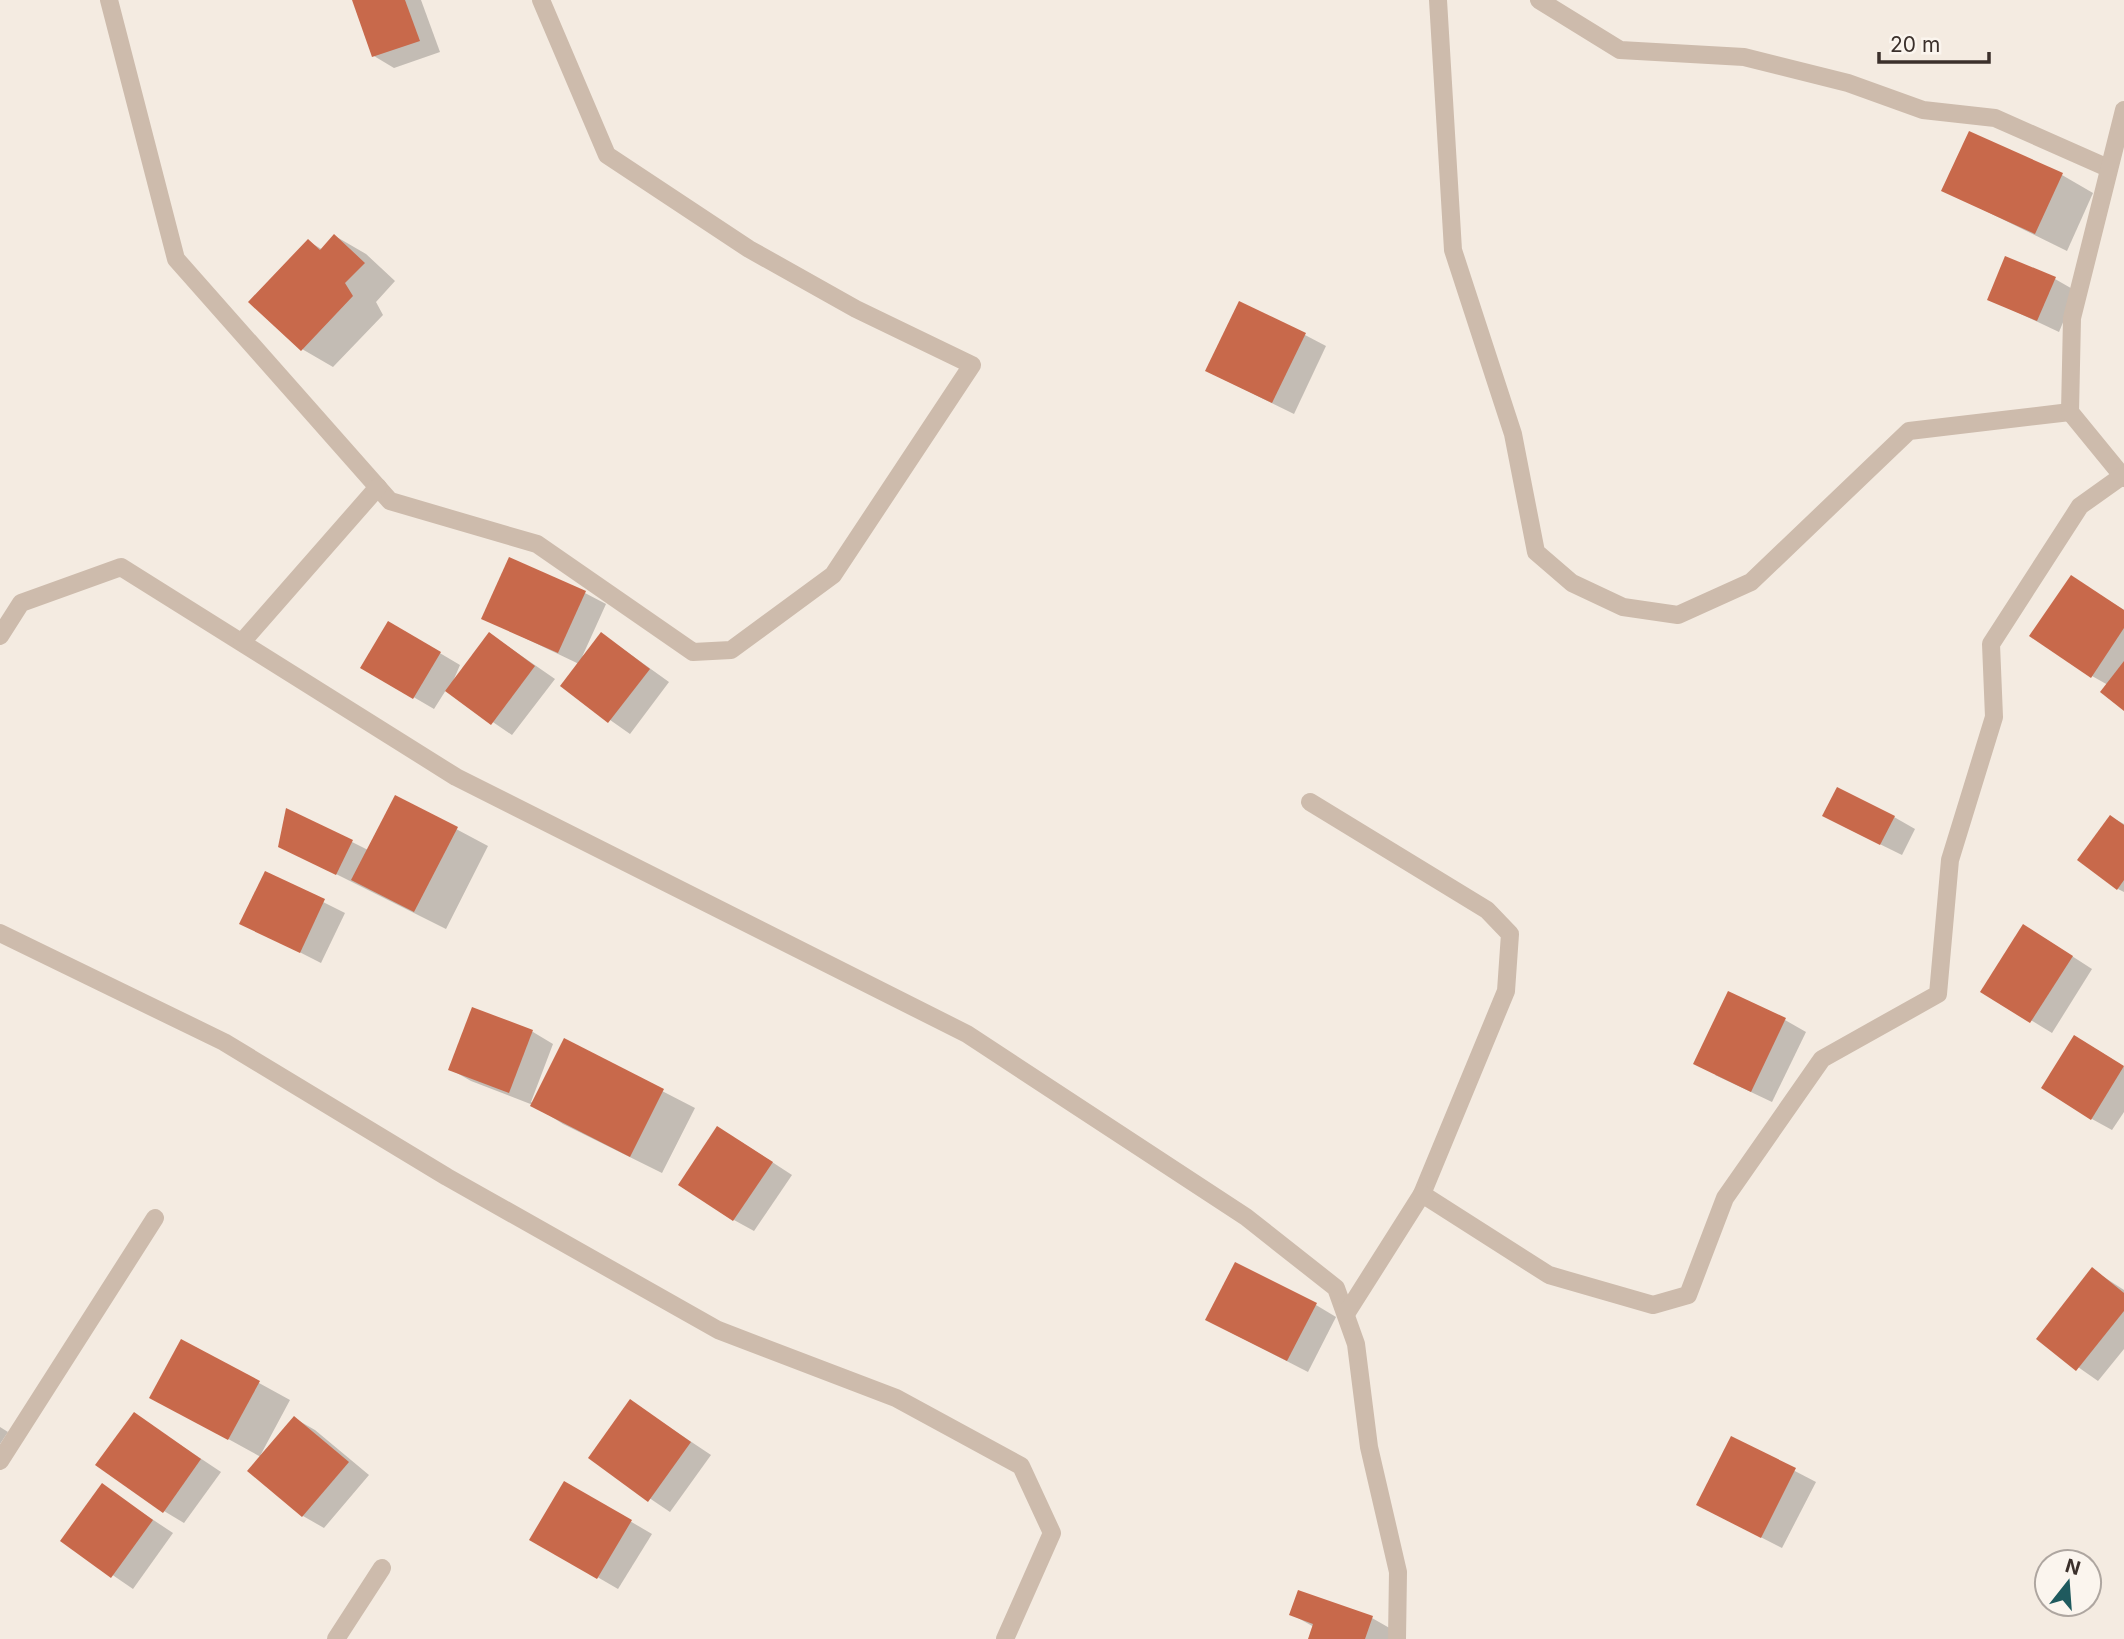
<svg xmlns="http://www.w3.org/2000/svg" width="2124" height="1639" font-family="Inter,sans-serif">
	<rect width="100%" height="100%" fill="#f4ebe1"/>
	<g fill="#0003">
		<path d="M354,0H421L440,52L394,68L374,56Z"/>
		<path d="M1970,133L2062,175L2093,193L2067,251L1943,190Z"/>
		<path d="M335,236L366,254L395,281L376,302L383,315L333,367L302,349L308,241L323,250Z"/>
		<path d="M2055,279L2076,291L2059,332L1989,299Z"/>
		<path d="M1305,335L1326,346L1294,414L1207,371Z"/>
		<path d="M2071,577L2124,610V709L2108,685L2092,676Z"/>
		<path d="M585,593L606,604L582,657L602,634L669,682L630,734L562,686L579,664L483,618Z"/>
		<path d="M389,623L460,665L451,686L490,634L555,679L512,735L446,690L434,709L362,667Z"/>
		<path d="M396,797L488,846L446,929L280,846L288,810L368,850Z"/>
		<path d="M1894,817L1915,829L1902,855L1845,827Z"/>
		<path d="M2111,817L2124,824V892L2118,889Z"/>
		<path d="M265,873L345,913L321,963L242,923Z"/>
		<path d="M2044,938L2092,969L2052,1033L1983,991Z"/>
		<path d="M473,1009L533,1032L553,1044L531,1102L533,1103L565,1041L695,1108L662,1173L563,1124L533,1105L471,1081L450,1069Z"/>
		<path d="M1785,1020L1806,1032L1772,1102L1715,1075Z"/>
		<path d="M2096,1049L2124,1067V1112L2112,1130L2092,1119Z"/>
		<path d="M738,1140L792,1175L754,1231L734,1220Z"/>
		<path d="M2093,1270L2124,1290V1349L2098,1381L2038,1339Z"/>
		<path d="M1316,1305L1336,1317L1308,1372L1228,1331Z"/>
		<path d="M259,1383L290,1400L260,1456L294,1418L315,1430L369,1475L324,1528L303,1516L250,1471L261,1457L181,1413Z"/>
		<path d="M630,1401L711,1455L670,1512L590,1458Z"/>
		<path d="M134,1414L221,1472L184,1523L164,1511Z"/>
		<path d="M0,1427L8,1432L0,1444Z"/>
		<path d="M1731,1438L1816,1482L1782,1548L1698,1505Z"/>
		<path d="M565,1483L652,1534L618,1589L532,1539Z"/>
		<path d="M102,1486L173,1533L133,1589L63,1541Z"/>
		<path d="M1291,1614L1372,1618L1393,1630L1390,1639H1310L1314,1627Z"/>
	</g>
	<g fill="#c8694b">
		<path d="M352,0H405L420,41L372,57Z"/>
		<path d="M1969,131L2063,173L2035,234L1941,191Z"/>
		<path d="M334,234L365,263L345,283L353,296L301,351L248,302L308,239L320,250Z"/>
		<path d="M2005,256L2056,277L2037,321L1987,300Z"/>
		<path d="M1239,301L1306,333L1272,403L1205,371Z"/>
		<path d="M509,557L586,591L558,653L481,619Z"/>
		<path d="M2071,575L2124,610V628L2091,678L2029,636Z"/>
		<path d="M388,621L441,652L413,699L360,668Z"/>
		<path d="M489,632L535,666L491,725L445,691Z"/>
		<path d="M601,632L650,669L608,723L560,686Z"/>
		<path d="M2124,661V711L2100,692Z"/>
		<path d="M1837,787L1895,816L1880,845L1822,816Z"/>
		<path d="M395,795L458,827L414,912L351,880Z"/>
		<path d="M286,808L353,840L336,875L278,847Z"/>
		<path d="M2110,815L2124,825V880L2117,890L2077,860Z"/>
		<path d="M265,871L325,899L300,953L239,924Z"/>
		<path d="M2023,924L2073,956L2030,1023L1980,992Z"/>
		<path d="M1728,991L1786,1018L1751,1092L1693,1064Z"/>
		<path d="M472,1007L533,1030L509,1093L448,1070Z"/>
		<path d="M2074,1035L2124,1066L2091,1120L2041,1088Z"/>
		<path d="M564,1038L664,1089L630,1157L530,1106Z"/>
		<path d="M717,1126L773,1162L733,1221L678,1185Z"/>
		<path d="M1235,1262L1317,1303L1287,1361L1205,1320Z"/>
		<path d="M2092,1267L2124,1293V1311L2076,1371L2036,1339Z"/>
		<path d="M181,1339L260,1381L228,1440L149,1398Z"/>
		<path d="M630,1399L691,1442L648,1502L588,1458Z"/>
		<path d="M134,1412L201,1459L163,1513L95,1465Z"/>
		<path d="M294,1416L349,1462L302,1517L247,1471Z"/>
		<path d="M1731,1436L1796,1468L1761,1538L1696,1505Z"/>
		<path d="M564,1481L632,1520L597,1579L529,1540Z"/>
		<path d="M102,1483L153,1520L111,1578L60,1541Z"/>
		<path d="M1298,1590L1373,1616L1365,1639H1308L1313,1624L1289,1615Z"/>
	</g>
	<g fill="none" stroke-linecap="round" stroke-linejoin="round">
		<g stroke="#cdbbac" stroke-width="18">
			<path d="M109,0L176,259L390,501L537,544L693,652L731,650L833,575L972,365L856,309L749,249L607,155L541,0"/>
			<path d="M1438,0L1453,250L1513,434L1536,552L1572,583L1623,607L1678,615L1751,582L1909,431L2070,412"/>
			<path d="M1539,0L1620,50L1744,57L1848,83L1923,110L1995,118L2108,168"/>
			<path d="M2124,110L2072,318L2070,412L2124,478"/>
			<path d="M0,636L21,603L121,567L456,777L967,1034L1246,1217L1336,1288L1356,1344L1369,1447L1398,1572L1397,1639"/>
			<path d="M242,642L378,487"/>
			<path d="M1310,802L1487,910L1510,934L1506,991L1422,1194"/>
			<path d="M0,933L224,1042L447,1177L718,1330L896,1398L1021,1466L1052,1533L1005,1639"/>
			<path d="M1346,1314L1422,1194L1549,1275L1653,1305L1688,1295L1725,1198L1822,1059L1938,994L1950,860L1994,717L1991,644L2080,506L2122,476"/>
			<path d="M0,1461L155,1218"/>
			<path d="M336,1639L382,1568"/>
		</g>
	</g>
	<g transform="translate(2068 1583) rotate(17)"><circle r="33" fill="#fbf5ee" stroke="#aea6a0" stroke-width="2"/>
	<path d="M0-5L12 26L0 18L-12 26Z" fill="#1f5a5e"/>
	<text y="-10" font-size="19" font-weight="bold" text-anchor="middle" fill="#3b302b">N</text>
	</g>
	<path d="M1879 52v10h110v-10" fill="none" stroke="#3b302b" stroke-width="3.5"/>
	<text x="1890" y="52" font-size="21" fill="#3b302b" stroke="#fbf5ee" stroke-width="5" paint-order="stroke">20 m</text>
</svg>
